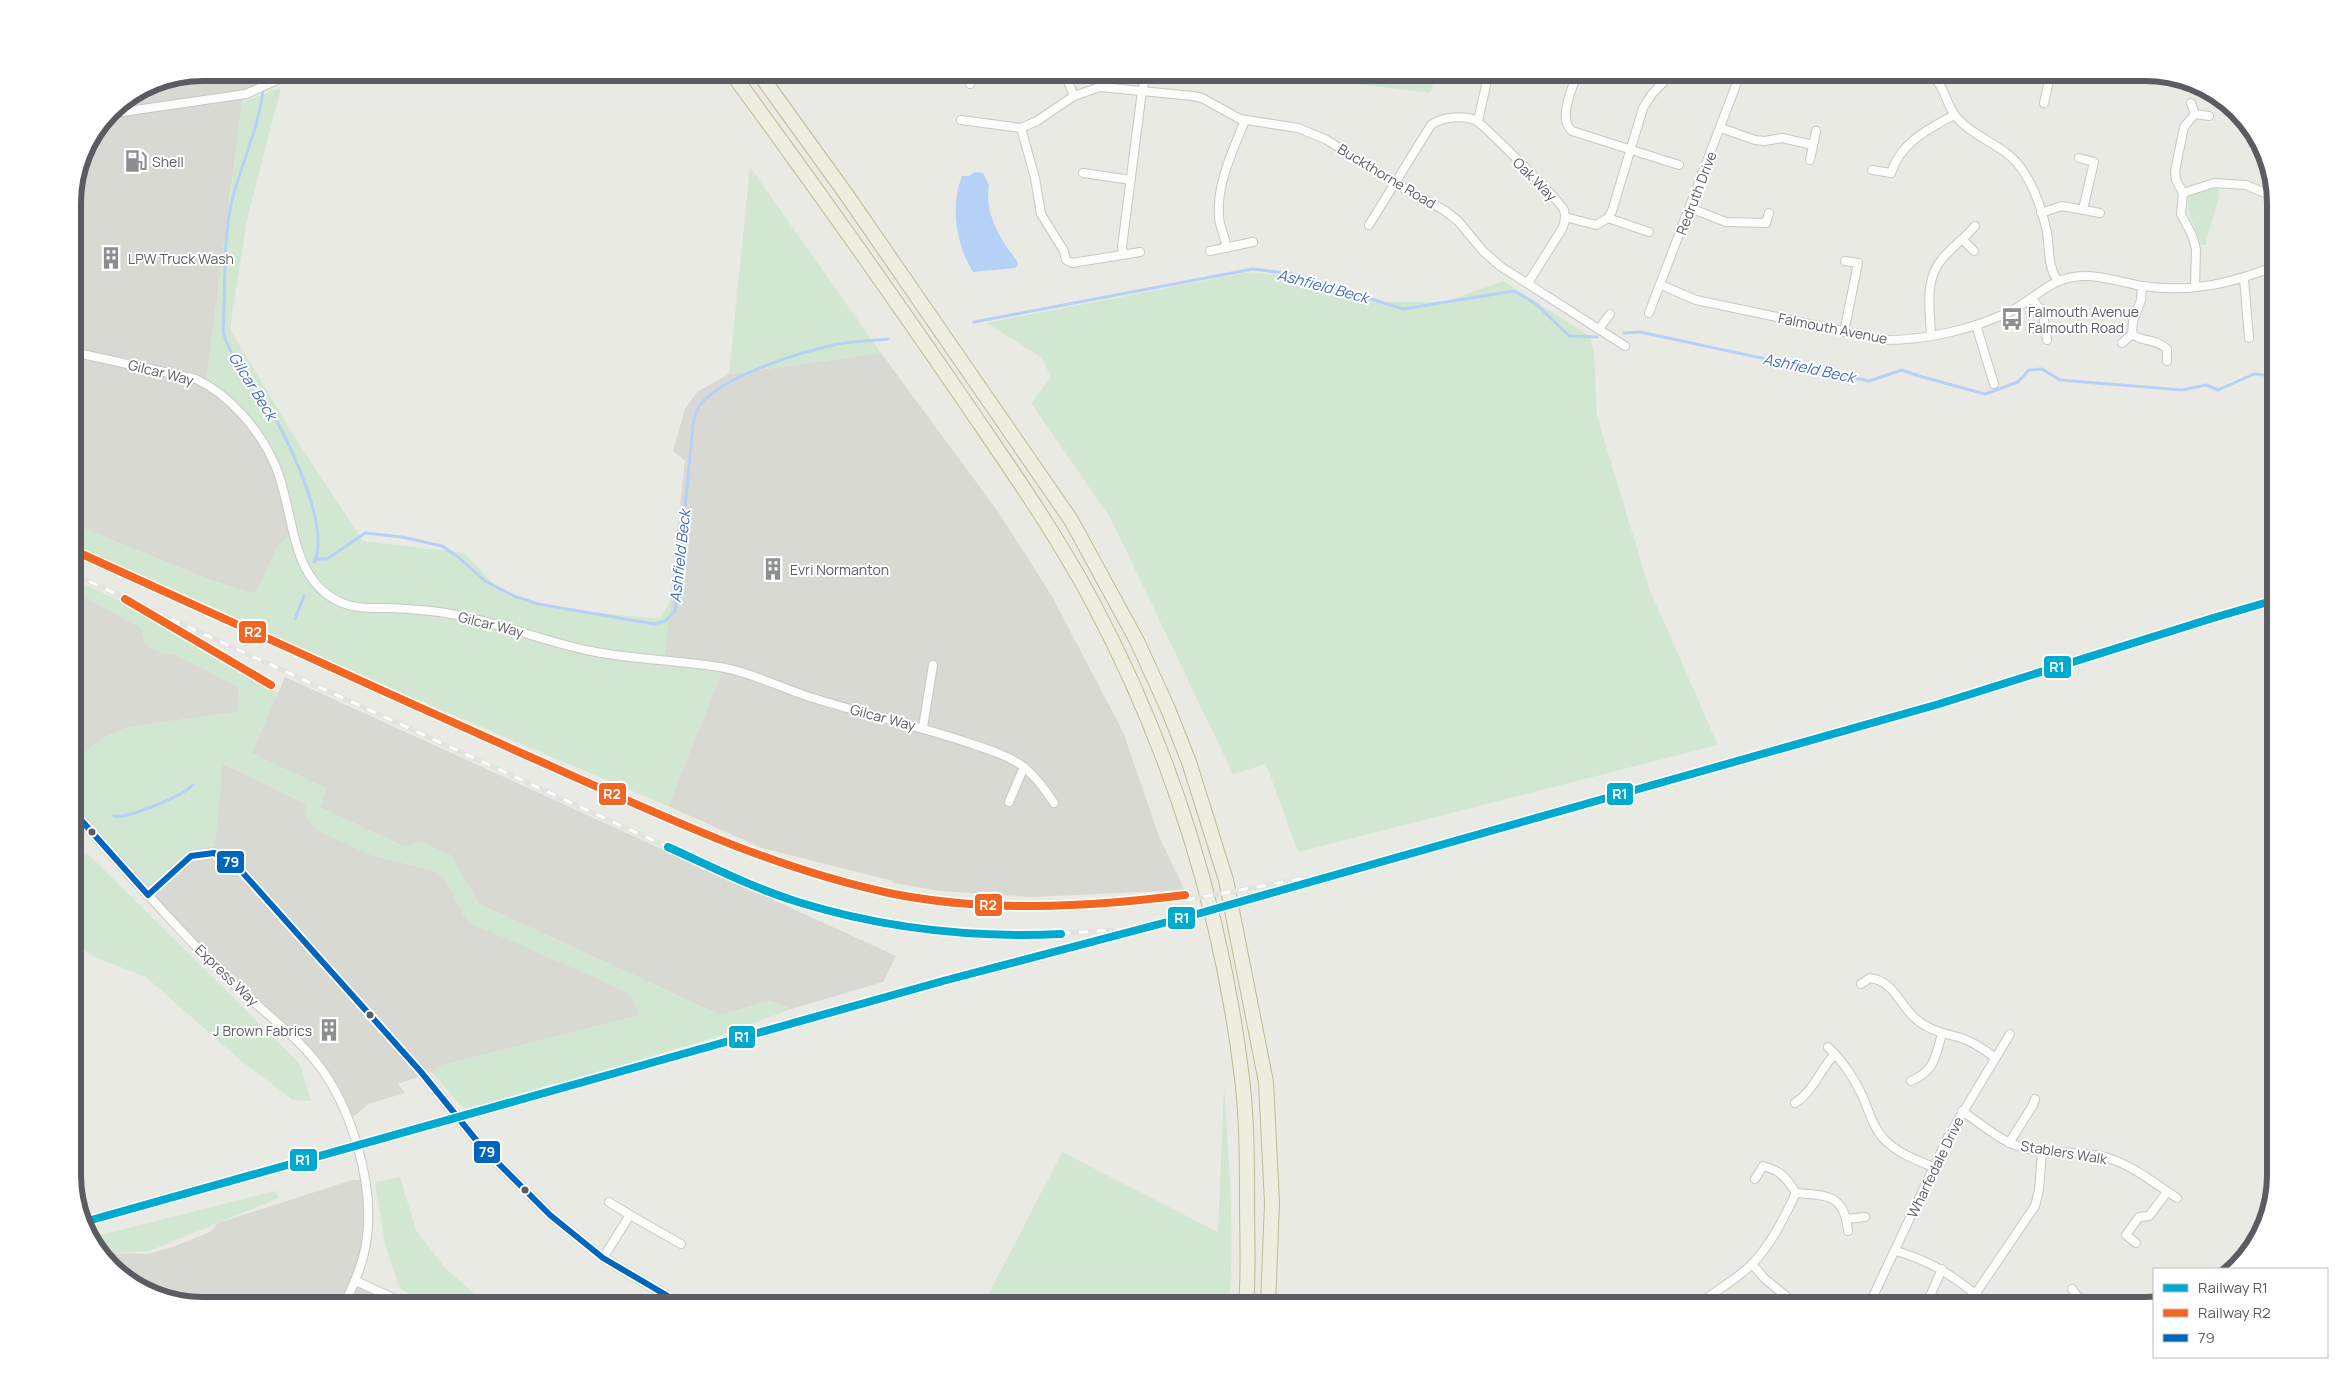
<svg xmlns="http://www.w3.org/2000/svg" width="2348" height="1378" font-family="Manrope,sans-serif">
	<rect width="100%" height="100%" fill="#eaeae4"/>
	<g fill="#d9d9d4">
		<path d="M203,73H295L246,94L242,102L206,384L231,405L268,451L294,532L278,546L255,594L210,580L73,524V195L83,153L111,110L153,82Z"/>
		<path d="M881,353L999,513L1053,598L1124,734L1159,837L1185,890L1033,897L940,891L893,883V881L762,848L668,806L723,668L664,660L685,461L673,451L685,409L697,392L729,374Z"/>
		<path d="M73,591L143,629V634L161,653L175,654L239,686L238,712L128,727L103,738L73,762Z"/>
		<path d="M285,677L896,956L883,982L791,1009L770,1001L720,1015L479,904L451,856L421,842L405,847L319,807L327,789L251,753Z"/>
		<path d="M222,763L306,804L368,854L435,871L446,880L468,920L631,993L640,1015L440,1066L431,1072L398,1084L405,1093L368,1104L357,1114L347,1119L318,1064L148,895L191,856L214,853Z"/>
		<path d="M352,1180H365L369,1215L356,1281L408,1305H203L138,1288L104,1255L112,1253L147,1254L173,1247L210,1232L218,1223Z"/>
	</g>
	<g fill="#d2e7d2">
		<path d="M1270,73L1438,72V73L1430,93Z"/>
		<path d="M281,88L247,220L230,329L296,439L363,541L464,553L495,585L519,600L544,607L659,619L672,599L664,660L723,668L668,806L368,679L73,545V524L210,580L255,594L278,546L294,532L276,467L247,420L206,384L242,102Z"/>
		<path d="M750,167L881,353L729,374Z"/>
		<path d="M2216,187L2219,190L2218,201L2205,245H2200C2196,223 2186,218 2188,195Z"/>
		<path d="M1249,272L1314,280L1381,302H1445L1503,281L1590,336L1594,351L1597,416L1649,588L1718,745L1298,852L1266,764L1233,774L1111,519L1031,403L1051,377L1041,357L986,323Z"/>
		<path d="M73,579L129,605L260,685L278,693L251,753L327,789L319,807L405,847L420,842L451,856L479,904L720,1015L770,1001L791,1009L717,1037L466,1111L431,1072L440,1066L639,1015L631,994L473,924L463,915L446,880L435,871L368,854L315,829L304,813L306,804L223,763L214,853L191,856L148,895L73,811V762L103,738L128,727L238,712L239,687L175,654L161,653L148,647L144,642L143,629L73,591Z"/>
		<path d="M87,853L300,1064L311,1101L293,1100L240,1060L146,977L92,956L73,941V854Z"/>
		<path d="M1224,1088C1229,1160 1235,1233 1229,1305H983L1062,1152L1218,1232Z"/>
		<path d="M400,1177L416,1230L445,1268L487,1305H423L399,1287L385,1244L375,1182Z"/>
		<path d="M275,1191L279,1198L149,1251L103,1254L89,1238Z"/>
	</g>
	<path fill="#b6d1f6" d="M975,172L983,173L989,185C984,213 1000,239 1017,261L1018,265L1015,268L973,272C956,245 950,206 962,176H969Z"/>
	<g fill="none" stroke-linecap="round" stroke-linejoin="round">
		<g stroke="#b6d1f6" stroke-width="3">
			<path d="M265,78V72"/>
			<path d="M263,90C259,127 242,162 233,197C222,239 226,287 223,331C229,357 249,376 264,399C284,431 332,526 314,562"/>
			<path d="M974,322L1253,269L1293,274L1403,309L1514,291L1536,304L1569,336L1597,337"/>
			<path d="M1624,333L1640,332L1869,381L1902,370L1919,376L1985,394L2018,382L2029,370L2042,369L2060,380L2182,390L2206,385L2218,390L2254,374L2275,376"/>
			<path d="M316,559H327L365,533L402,537L442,546L457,556L485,581L514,596L538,604L654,624L665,621L675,611L693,424C695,419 696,411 699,406C723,375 801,352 838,344C854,341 871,341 888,339"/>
			<path d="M295,619L304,596"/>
			<path d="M114,816C128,819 182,796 193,785"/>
		</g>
		<defs>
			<g id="minor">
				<path d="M1064,72L1074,96"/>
				<path d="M1577,72C1573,89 1557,118 1572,131L1679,165"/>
				<path d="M1926,72C1948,85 1943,103 1958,119C1976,139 2005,145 2021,168C2034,186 2042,210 2047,232C2050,250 2047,264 2057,280"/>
				<path d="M1938,81L1946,72"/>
				<path d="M970,84L971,72"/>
				<path d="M2044,103L2051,72"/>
				<path d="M2191,103L2195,114"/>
				<path d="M108,114L246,94L295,72"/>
				<path d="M961,120L1021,128L1037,121L1074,96L1100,87L1193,96L1202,98L1240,119L1298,128L1327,140L1394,183L1444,210L1458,221L1483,251L1500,266L1625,346"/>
				<path d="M1478,121L1489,72"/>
				<path d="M1021,128L1035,178L1041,214L1064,251L1066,260L1072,263L1140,252"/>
				<path d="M1721,128L1755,140L1765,141L1782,138L1813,145"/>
				<path d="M2079,158L2094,162L2083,209"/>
				<path d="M1810,160L1816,131"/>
				<path d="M1872,170L1891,173C1900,143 1928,129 1954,115"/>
				<path d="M1083,173L1131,180"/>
				<path d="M2183,193L2214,183L2246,185L2267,194L2274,202L2275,208"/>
				<path d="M1690,208L1726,222L1766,223L1769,213"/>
				<path d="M2041,213L2062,206L2100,213"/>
				<path d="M1565,217L1596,225L1608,218L1612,211L1643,108L1652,94L1673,72"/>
				<path d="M1608,218L1649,232"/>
				<path d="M1369,225L1431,125C1442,117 1462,115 1475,120C1483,124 1561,202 1564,210C1566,217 1565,223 1562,229L1528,283"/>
				<path d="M1963,240L1974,251"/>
				<path d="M1227,248C1225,238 1220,227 1219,218C1216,184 1233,151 1245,120"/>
				<path d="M1210,251L1253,242"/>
				<path d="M1123,255L1122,247L1142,91L1147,72"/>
				<path d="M2244,279L2249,338"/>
				<path d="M1661,285L1696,300L1886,340C1927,340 1974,329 2011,311C2033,300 2049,280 2074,277C2095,273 2120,282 2142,286C2190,293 2231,284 2275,266"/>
				<path d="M2142,286L2141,300L2133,321L2132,334C2143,343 2153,337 2167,349V361"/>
				<path d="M2195,287L2196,249L2192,235L2181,214L2183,193L2176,180L2175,171L2184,127L2195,114L2209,116"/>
				<path d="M2032,299L2043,313L2047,340"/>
				<path d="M1649,313L1741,72"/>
				<path d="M1976,325L1994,384"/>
				<path d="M2032,328L2045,326"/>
				<path d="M1599,329L1610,314"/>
				<path d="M1844,332L1858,263L1845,261"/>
				<path d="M1931,335C1930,310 1924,280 1942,259C1952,247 1965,238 1975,226"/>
				<path d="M2122,343L2132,334"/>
				<path d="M73,352L196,379C230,395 260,430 275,465C296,513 288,586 348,605C361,609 376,608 389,608C410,609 431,610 451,614C499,622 544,642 591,651C635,660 681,660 725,668C756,674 783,689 813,698C866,715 920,726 972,744C990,750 1009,756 1024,767C1037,778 1045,789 1054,803"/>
				<path d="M923,727L933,665"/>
				<path d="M1009,802L1024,767"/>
				<path d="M148,895C177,926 205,958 237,987C264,1012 294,1034 317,1063C351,1106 374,1183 367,1237C364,1262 354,1284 344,1305"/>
				<path d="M1861,984L1870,978C1894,981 1899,1004 1915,1018C1930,1032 1946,1033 1964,1039C1975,1043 1985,1050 1994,1057"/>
				<path d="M1828,1047C1843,1061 1854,1078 1863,1097C1869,1112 1874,1130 1886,1141C1899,1154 1917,1160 1933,1167"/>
				<path d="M1911,1081C1935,1071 1935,1057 1942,1034"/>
				<path d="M1795,1103C1814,1091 1820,1069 1835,1054"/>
				<path d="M1962,1111C1980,1123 2000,1141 2021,1147C2049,1156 2079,1149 2108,1158C2134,1166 2155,1184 2177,1198"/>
				<path d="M2009,1143L2033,1105L2035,1099"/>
				<path d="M1755,1179L1763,1166C1781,1171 1786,1177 1796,1193"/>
				<path d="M1796,1193C1827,1196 1844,1193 1848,1231"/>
				<path d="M609,1202L630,1215"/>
				<path d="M1847,1219L1865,1217"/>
				<path d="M2136,1243L2126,1235L2139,1217L2149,1216L2167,1192"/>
				<path d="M1896,1251C1938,1263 1957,1280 1990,1305"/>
				<path d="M603,1258L630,1215L681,1244"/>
				<path d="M1752,1264L1765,1279L1797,1305"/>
				<path d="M356,1281L408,1305"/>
				<path d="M1976,1293L2035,1206L2039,1190L2042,1152"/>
				<path d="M2077,1296L2091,1303"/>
				<path d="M1699,1305C1715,1290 1735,1281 1751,1265C1771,1245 1784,1218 1796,1193"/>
				<path d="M1808,1305L1811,1304"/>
				<path d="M1869,1305L1948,1137L2010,1034"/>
				<path d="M1926,1305L1942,1269"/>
				<path d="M2069,1305L2077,1296L2072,1289"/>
			</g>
			<path id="tertiary" d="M73,811L148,895L191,856L214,853L235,864L421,1072L481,1146L550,1215L603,1258L683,1305"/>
			<g id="motorway">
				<path d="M731,72C809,178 885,285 959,393C1005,461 1053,528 1092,601C1171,749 1222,912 1242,1078C1247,1119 1247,1161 1247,1202C1247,1237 1249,1271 1246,1305"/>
				<path d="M758,72L846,194L1071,520L1137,641L1168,709L1189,762L1226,880L1266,1082L1272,1203L1268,1305"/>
			</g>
		</defs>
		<use href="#minor" stroke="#c7c8c6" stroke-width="10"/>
		<use href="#tertiary" stroke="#c7c8c6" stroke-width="11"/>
		<use href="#motorway" stroke="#c1ba92" stroke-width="16"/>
		<use href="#minor" stroke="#fcfcfb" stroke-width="8"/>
		<use href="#tertiary" stroke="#fcfcfb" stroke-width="9"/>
		<use href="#motorway" stroke="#edede0" stroke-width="14"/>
		<defs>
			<g id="rail">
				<path d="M73,574L707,865L770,892L822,909L850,916L926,929L961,933L1038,935L1112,930"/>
				<path d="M174,629L271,685"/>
				<path d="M1186,900L1397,861"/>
				<path d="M84,1222L943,981L1250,898"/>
			</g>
		</defs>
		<use href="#rail" stroke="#e2e2e1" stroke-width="5"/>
		<use href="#rail" stroke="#fff" stroke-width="3" stroke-dasharray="9" stroke-linecap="butt"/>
		<defs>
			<path id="bus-1" d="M73,811L148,895L191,856L214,853L235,864L421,1072L481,1146L550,1215L603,1258L683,1305"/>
		</defs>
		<use href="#bus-1" stroke="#fff" stroke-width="10"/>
		<use href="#bus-1" stroke="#0065bd" stroke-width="6"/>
		<defs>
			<g id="rail-1">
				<path d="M668,847C710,866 753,888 798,902C882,928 973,938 1061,934"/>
				<path d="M84,1222L943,981L1190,916L1695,773L1939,704L2213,618L2275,600"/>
			</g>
			<g id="rail-2">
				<path d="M73,550C224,619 376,688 528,756C646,808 762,866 889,893C987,913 1087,907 1185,895"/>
				<path d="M125,599L271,685"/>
			</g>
		</defs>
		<use href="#rail-1" stroke="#fff" stroke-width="11"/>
		<use href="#rail-2" stroke="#fff" stroke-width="11"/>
		<use href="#rail-1" stroke="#00a9ce" stroke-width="8"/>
		<use href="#rail-2" stroke="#f26522" stroke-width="8"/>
	</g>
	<defs>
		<symbol id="fuel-bare" viewBox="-9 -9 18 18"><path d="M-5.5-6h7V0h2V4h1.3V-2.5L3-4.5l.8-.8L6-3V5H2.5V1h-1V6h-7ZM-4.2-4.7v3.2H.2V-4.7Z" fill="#8c8e90" stroke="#fff" stroke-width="2.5" paint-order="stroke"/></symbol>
		<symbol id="building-bare" viewBox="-9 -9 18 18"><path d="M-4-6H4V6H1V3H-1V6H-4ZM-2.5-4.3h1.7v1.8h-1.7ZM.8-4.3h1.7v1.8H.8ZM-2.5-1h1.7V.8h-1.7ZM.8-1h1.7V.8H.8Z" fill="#8c8e90" stroke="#fff" stroke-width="2.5" paint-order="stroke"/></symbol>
		<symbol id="bus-bare" viewBox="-9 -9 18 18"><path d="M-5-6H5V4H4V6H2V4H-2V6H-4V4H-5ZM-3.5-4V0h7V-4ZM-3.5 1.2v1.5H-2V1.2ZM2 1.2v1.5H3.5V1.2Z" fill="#8c8e90" stroke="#fff" stroke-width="2.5" paint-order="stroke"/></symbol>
	</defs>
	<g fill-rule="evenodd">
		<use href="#fuel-bare" x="120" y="145" width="32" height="32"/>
		<use href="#building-bare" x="95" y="242" width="32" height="32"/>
		<use href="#bus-bare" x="1996" y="303" width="32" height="32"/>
		<use href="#building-bare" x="757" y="553" width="32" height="32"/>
		<use href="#building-bare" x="313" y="1014" width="32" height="32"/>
	</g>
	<g fill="#5a5c62" stroke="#fff" stroke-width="2">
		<circle cx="92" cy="832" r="4.5"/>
		<circle cx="370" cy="1015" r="4.5"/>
		<circle cx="525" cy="1190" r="4.5"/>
	</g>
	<g text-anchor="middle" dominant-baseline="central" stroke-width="4" stroke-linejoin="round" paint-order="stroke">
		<g font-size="14" fill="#5a5c62" stroke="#fff" text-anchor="start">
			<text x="152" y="161">Shell</text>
			<text x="128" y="258">LPW Truck Wash</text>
			<text x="2028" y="311">Falmouth Avenue<tspan x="2028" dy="16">Falmouth Road</tspan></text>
			<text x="790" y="569">Evri Normanton</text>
			<text x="312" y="1030" text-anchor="end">J Brown Fabrics</text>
		</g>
		<g font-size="14" fill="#5a5c62" stroke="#fff">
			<text transform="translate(1387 176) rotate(31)">Buckthorne Road</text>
			<text transform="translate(1535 179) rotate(45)">Oak Way</text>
			<text transform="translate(1696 193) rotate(-69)">Redruth Drive</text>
			<text transform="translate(1833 328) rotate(11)">Falmouth Avenue</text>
			<text transform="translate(161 372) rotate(14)">Gilcar Way</text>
			<text transform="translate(491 624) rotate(14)">Gilcar Way</text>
			<text transform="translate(883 717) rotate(15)">Gilcar Way</text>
			<text transform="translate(227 975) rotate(44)">Express Way</text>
			<text transform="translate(2064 1152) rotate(9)">Stablers Walk</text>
			<text transform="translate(1935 1167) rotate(-64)">Wharfedale Drive</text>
		</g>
		<g font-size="15" font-style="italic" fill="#436cc0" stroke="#fff">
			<text transform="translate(1323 286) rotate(15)">Ashfield Beck</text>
			<text transform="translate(1809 368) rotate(12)">Ashfield Beck</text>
			<text transform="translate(253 386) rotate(58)">Gilcar Beck</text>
			<text transform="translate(680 556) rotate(-84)">Ashfield Beck</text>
		</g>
	</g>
	<path d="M0 0H2348V1378H0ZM203 81H2145A122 122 0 0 1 2267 203V1175A122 122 0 0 1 2145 1297H203A122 122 0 0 1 81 1175V203A122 122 0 0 1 203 81Z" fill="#fff" fill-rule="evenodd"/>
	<path fill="none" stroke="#5a5c62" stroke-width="6" d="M203 81H2145A122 122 0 0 1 2267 203V1175A122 122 0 0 1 2145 1297H203A122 122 0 0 1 81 1175V203A122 122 0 0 1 203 81Z"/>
	<g stroke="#fff" stroke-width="2">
		<rect x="238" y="620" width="29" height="24" rx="5" fill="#f26522"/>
		<rect x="2043" y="655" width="29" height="24" rx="5" fill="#00a9ce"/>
		<rect x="598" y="782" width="29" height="24" rx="5" fill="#f26522"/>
		<rect x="1606" y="782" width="28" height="24" rx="5" fill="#00a9ce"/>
		<rect x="216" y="850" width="29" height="24" rx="5" fill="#0065bd"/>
		<rect x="974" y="893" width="29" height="24" rx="5" fill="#f26522"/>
		<rect x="1167" y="906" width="29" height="24" rx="5" fill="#00a9ce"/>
		<rect x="728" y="1025" width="28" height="24" rx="5" fill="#00a9ce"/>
		<rect x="473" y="1140" width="28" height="24" rx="5" fill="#0065bd"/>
		<rect x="289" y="1148" width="29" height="24" rx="5" fill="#00a9ce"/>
	</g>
	<g font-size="14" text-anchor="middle" font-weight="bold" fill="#fff">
		<text x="253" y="637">R2</text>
		<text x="2057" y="672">R1</text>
		<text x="612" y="799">R2</text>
		<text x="1620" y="799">R1</text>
		<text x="231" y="867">79</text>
		<text x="988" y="910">R2</text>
		<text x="1182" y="923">R1</text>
		<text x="742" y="1042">R1</text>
		<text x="487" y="1157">79</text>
		<text x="303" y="1165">R1</text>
	</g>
	<rect x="2153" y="1268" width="175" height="90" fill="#ffffff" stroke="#bdbec0"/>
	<rect x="2163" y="1284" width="25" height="8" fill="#00a9ce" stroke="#bdbec0"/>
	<text x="2198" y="1293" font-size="15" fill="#5a5c62">Railway R1</text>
	<rect x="2163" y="1309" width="25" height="8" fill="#f26522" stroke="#bdbec0"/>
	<text x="2198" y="1318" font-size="15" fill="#5a5c62">Railway R2</text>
	<rect x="2163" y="1334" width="25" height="8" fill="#0065bd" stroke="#bdbec0"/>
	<text x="2198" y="1343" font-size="15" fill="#5a5c62">79</text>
</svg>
